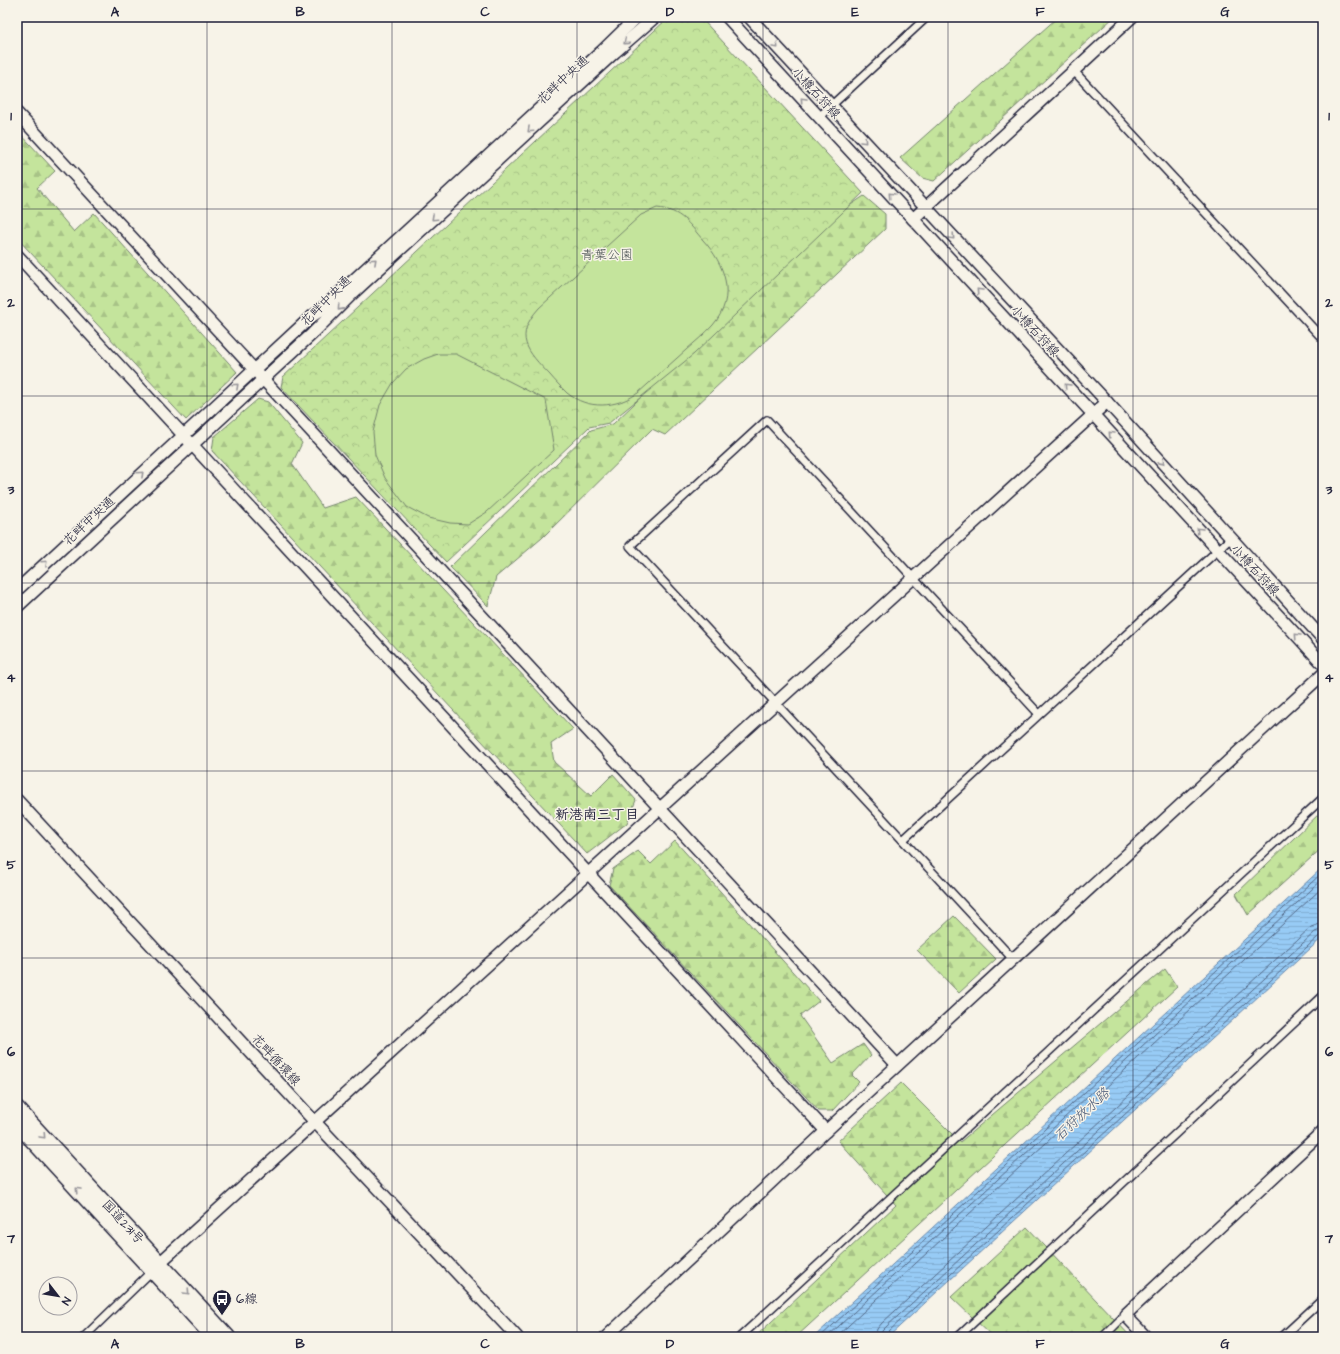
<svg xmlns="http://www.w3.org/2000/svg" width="1340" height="1354" font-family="'Architects Daughter','Klee One',sans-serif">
	<defs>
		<pattern id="forest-firs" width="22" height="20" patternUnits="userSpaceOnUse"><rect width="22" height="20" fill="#c4e49c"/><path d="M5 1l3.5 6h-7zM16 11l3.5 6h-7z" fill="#a8c387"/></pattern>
		<pattern id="park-crowns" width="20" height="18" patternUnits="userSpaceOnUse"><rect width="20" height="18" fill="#c4e49c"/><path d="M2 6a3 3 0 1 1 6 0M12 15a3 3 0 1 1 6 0" fill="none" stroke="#a8c387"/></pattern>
		<pattern id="water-rules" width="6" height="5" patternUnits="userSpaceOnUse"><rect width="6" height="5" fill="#97cbf5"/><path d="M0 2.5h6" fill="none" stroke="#82aed3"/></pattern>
	</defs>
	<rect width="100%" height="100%" fill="#f7f3e8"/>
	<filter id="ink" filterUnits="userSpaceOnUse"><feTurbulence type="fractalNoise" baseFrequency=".025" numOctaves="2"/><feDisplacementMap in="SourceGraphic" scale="8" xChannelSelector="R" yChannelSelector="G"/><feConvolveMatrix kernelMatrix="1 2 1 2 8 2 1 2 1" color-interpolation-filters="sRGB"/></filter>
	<g filter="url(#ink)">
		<g fill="url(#forest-firs)" stroke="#73836c">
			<path d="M1058,17H1114L934,181L922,178L900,158Z"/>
			<path d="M17,130L55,171L37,188L74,232L94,213L237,372L186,420L17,238Z"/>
			<path d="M864,196L885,214V229L665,435L652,429L542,538L496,577L488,606L450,567L591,430L613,424L821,225Z"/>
			<path d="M258,399L268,402L302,443L292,464L323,508L356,497L573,729L551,744L554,762L591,796L613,774L636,800L627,823L587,854L212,451L214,437Z"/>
			<path d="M1323,810V847L1248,915L1236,894Z"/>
			<path d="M675,841L819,1001L800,1016L833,1063L863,1044L871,1055L852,1075L859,1082L832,1111H819L609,885L613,869L638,851L651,864Z"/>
			<path d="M954,916L996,959L959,993L917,950Z"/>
			<path d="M1165,969L1177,987L796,1337H755L896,1205L838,1141L901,1083L960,1142Z"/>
			<path d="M1027,1227L1131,1337H993L951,1297Z"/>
		</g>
		<path fill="url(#park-crowns)" stroke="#73836c" d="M669,17H700L863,193L694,354L609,423L589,427L446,562L281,387L283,377Z"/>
		<g fill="#c4e49c" stroke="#73836c">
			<path d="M657,208C681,210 689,224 703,240C725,264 737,297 713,325C705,334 695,342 686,350C670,364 654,379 638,393C616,408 588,410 567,393C561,387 555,381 550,375C527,351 513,337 539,308L641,215Z"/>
			<path d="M438,354H456L546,400L554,450L487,512L468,524L450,523L428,518L407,507L385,478L375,455L373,432L380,405L393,383L406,369L424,359Z"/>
		</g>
		<path fill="url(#water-rules)" stroke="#6887ab" d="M1323,867V937L888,1337H814Z"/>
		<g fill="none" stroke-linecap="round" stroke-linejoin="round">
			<g stroke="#516685" stroke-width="1">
				<path d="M820,1337L1323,872"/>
				<path d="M827,1337L1323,879"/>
				<path d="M836,1337L1323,887"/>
				<path d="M875,1337L877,1329L882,1323L1311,927L1323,923"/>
				<path d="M881,1337L882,1331L886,1327L1315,932L1323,929"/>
				<path d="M886,1337L889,1331L1319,936L1323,934"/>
			</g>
			<defs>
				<g id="street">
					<path d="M1073,70L1323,339"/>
					<path d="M819,117L927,17"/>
					<path d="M903,840L1231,538"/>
					<path d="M1013,959L630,546L767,420L1039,714"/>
					<path d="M84,1337L152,1271"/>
					<path d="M740,1337L1323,798"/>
					<path d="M958,1337L1323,996"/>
					<path d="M1103,1337L1125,1315"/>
					<path d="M1282,1337L1323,1299"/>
				</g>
				<g id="secondary">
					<path d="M727,17L1323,664"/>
					<path d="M749,17L1107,402L1323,639"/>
					<path d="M17,113L897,1065"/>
					<path d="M913,219L1132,17"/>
					<path d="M17,255L826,1131"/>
					<path d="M17,590L311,317L320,311L601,52L637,17"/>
					<path d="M17,607L312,334L353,293L615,52L655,17"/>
					<path d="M17,800L316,1123L517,1337"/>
					<path d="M154,1268L1107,402"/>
					<path d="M606,1337L826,1131L1323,674"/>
					<path d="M1146,1337L1125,1315L1323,1131"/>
				</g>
				<g id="highway">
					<path d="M17,1108L228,1337"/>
					<path d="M17,1124L213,1337"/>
				</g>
			</defs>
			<use href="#street" stroke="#22223b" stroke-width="10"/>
			<use href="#secondary" stroke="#22223b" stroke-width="14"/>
			<use href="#highway" stroke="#22223b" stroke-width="17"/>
			<use href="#street" stroke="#f7f3e8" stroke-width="7"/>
			<use href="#secondary" stroke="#f7f3e8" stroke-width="11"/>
			<use href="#highway" stroke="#f7f3e8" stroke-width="14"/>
		</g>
		<defs><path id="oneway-chevron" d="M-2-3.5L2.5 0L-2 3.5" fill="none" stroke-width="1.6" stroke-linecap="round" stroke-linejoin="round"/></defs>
		<g stroke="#97959a">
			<use href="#oneway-chevron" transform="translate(626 42) rotate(140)"/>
			<use href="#oneway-chevron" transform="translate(776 46) rotate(47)"/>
			<use href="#oneway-chevron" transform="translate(803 100) rotate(-133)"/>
			<use href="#oneway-chevron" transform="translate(530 130) rotate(137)"/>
			<use href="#oneway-chevron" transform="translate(864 141) rotate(47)"/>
			<use href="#oneway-chevron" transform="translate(891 195) rotate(-133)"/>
			<use href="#oneway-chevron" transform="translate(434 218) rotate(137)"/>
			<use href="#oneway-chevron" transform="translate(952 237) rotate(47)"/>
			<use href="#oneway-chevron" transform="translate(374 261) rotate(-43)"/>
			<use href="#oneway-chevron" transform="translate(979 291) rotate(-133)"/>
			<use href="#oneway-chevron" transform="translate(340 308) rotate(132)"/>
			<use href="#oneway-chevron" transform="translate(236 386) rotate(-43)"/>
			<use href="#oneway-chevron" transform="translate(1067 386) rotate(-133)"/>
			<use href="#oneway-chevron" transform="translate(1111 434) rotate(-133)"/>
			<use href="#oneway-chevron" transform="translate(1162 462) rotate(48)"/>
			<use href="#oneway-chevron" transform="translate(141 474) rotate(-43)"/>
			<use href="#oneway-chevron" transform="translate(1199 530) rotate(-133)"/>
			<use href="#oneway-chevron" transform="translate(45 563) rotate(-43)"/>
			<use href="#oneway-chevron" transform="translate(1297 636) rotate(-133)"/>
			<use href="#oneway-chevron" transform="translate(43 1136) rotate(47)"/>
			<use href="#oneway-chevron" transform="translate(78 1190) rotate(-133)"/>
			<use href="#oneway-chevron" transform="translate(187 1292) rotate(47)"/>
		</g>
	</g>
	<path fill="none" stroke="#22223b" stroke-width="1" stroke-opacity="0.55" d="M207,17V1337M392,17V1337M577,17V1337M763,17V1337M948,17V1337M1133,17V1337M17,209H1323M17,396H1323M17,583H1323M17,771H1323M17,958H1323M17,1145H1323"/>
	<defs>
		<symbol id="bus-pin" viewBox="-11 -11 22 30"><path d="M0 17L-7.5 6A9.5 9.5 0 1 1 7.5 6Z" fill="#22223b" stroke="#f7f3e8"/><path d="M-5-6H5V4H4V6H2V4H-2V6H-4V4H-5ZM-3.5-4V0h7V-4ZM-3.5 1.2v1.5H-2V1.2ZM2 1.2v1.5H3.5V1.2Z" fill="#fff"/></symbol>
	</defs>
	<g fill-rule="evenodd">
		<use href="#bus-pin" x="211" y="1288" width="22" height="30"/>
	</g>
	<g text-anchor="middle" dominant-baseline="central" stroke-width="3" stroke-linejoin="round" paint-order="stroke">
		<g font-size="13" fill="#22223b" stroke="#f7f3e8">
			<text transform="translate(563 80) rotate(-43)">花畔中央通</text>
			<text transform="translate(816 93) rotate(47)">小樽石狩線</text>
			<text transform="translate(326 301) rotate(-45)">花畔中央通</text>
			<text transform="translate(1035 331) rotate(47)">小樽石狩線</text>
			<text transform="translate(89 521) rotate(-43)">花畔中央通</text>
			<text transform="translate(1255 570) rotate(47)">小樽石狩線</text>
			<text transform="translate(276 1060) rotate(47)">花畔循環線</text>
			<text transform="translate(123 1222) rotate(47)">国道231号</text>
		</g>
		<g font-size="13" fill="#4a5253" stroke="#f7f3e8">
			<text x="607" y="255">青葉公園</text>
		</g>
		<g font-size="13" fill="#22223b" stroke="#f7f3e8" text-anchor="start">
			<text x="236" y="1299">6線</text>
		</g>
		<g font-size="14" font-weight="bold" fill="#22223b" stroke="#f7f3e8">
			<text x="597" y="815">新港南三丁目</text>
		</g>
		<g font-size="14" font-style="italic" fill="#455573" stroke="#f7f3e8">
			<text transform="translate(1082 1115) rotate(-43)">石狩放水路</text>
		</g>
	</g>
	<rect width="1340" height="1354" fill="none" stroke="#f7f3e8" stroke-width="44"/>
	<g transform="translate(58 1296) rotate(121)"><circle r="19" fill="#f7f3e8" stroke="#a29fa3"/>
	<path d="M0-3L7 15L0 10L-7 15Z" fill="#22223b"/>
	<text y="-6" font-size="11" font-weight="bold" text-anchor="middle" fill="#22223b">N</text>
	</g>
	<rect x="22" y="22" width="1296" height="1310" fill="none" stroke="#22223b" stroke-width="1.5"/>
	<g font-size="13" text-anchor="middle" font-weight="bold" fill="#22223b">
		<text x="115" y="16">A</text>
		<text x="300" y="16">B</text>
		<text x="485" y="16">C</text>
		<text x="670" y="16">D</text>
		<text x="855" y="16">E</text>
		<text x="1040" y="16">F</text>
		<text x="1225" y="16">G</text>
		<text x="11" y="120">1</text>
		<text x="1329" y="120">1</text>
		<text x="11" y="307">2</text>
		<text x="1329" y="307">2</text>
		<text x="11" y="494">3</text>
		<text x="1329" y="494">3</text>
		<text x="11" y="682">4</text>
		<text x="1329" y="682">4</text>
		<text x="11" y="869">5</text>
		<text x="1329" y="869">5</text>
		<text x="11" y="1056">6</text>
		<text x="1329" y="1056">6</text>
		<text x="11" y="1243">7</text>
		<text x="1329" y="1243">7</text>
		<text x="115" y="1348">A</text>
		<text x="300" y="1348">B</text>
		<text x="485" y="1348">C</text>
		<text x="670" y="1348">D</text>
		<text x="855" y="1348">E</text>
		<text x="1040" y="1348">F</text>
		<text x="1225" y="1348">G</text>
	</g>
</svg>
